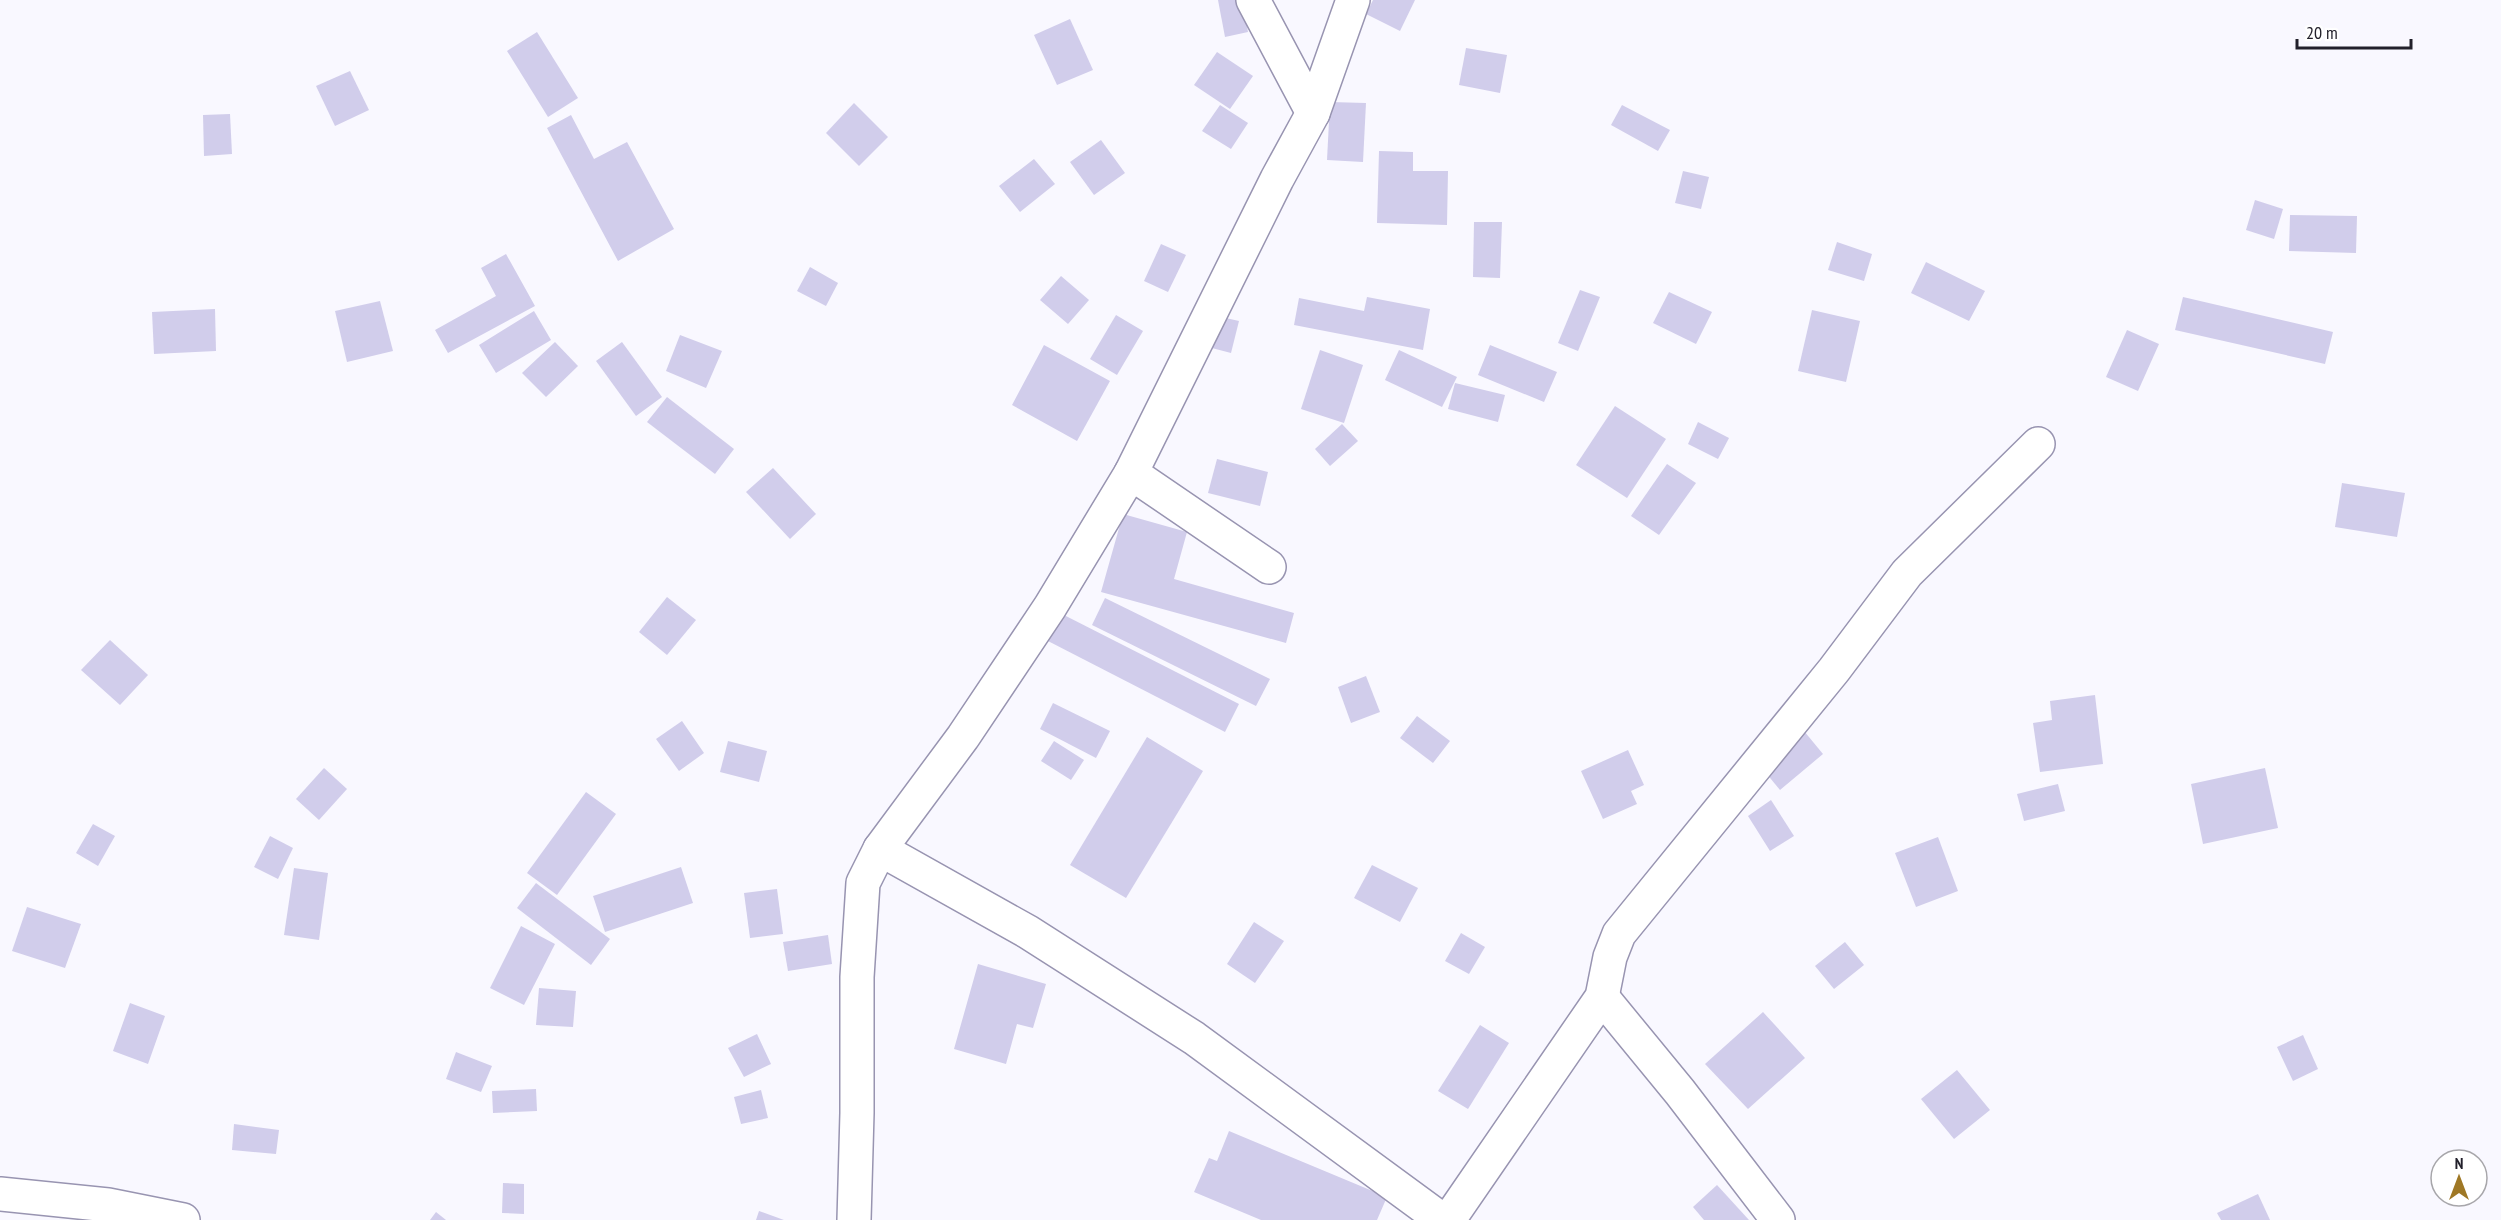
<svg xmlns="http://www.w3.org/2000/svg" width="2501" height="1220" font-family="'PT Sans Narrow',sans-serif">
	<rect width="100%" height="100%" fill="#f9f8ff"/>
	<g fill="#d1cdeb">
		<path d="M1218,0H1242L1248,32L1225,37Z"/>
		<path d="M1373,0H1415L1400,31L1366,14Z"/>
		<path d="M1070,19L1093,70L1057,85L1034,35Z"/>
		<path d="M537,32L578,98L548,117L507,51Z"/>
		<path d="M1466,48L1507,55L1500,93L1459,85Z"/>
		<path d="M1217,52L1253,76L1230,109L1194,85Z"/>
		<path d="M350,71L369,110L335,126L316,86Z"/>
		<path d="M1330,102L1366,103L1363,162L1327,160Z"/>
		<path d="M854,103L888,137L859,166L826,133Z"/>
		<path d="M1220,105L1248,123L1231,149L1202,131Z"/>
		<path d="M1622,105L1670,130L1658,151L1611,125Z"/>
		<path d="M230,114L232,154L204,156L203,115Z"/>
		<path d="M571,115L594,159L627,142L674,229L618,261L547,128Z"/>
		<path d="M1101,140L1125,173L1094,195L1070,162Z"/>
		<path d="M1379,151L1413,152V171H1448L1447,225L1377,223Z"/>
		<path d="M1034,159L1055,184L1020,212L999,186Z"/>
		<path d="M1683,171L1709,177L1701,209L1675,203Z"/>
		<path d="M2255,200L2283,209L2274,239L2246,230Z"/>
		<path d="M2290,215L2357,216L2356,253L2289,251Z"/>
		<path d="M1474,222H1502L1500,278L1473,277Z"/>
		<path d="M1837,242L1872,254L1864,281L1828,270Z"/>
		<path d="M1161,244L1186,255L1168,292L1144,281Z"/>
		<path d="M506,254L535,306L448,353L435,330L496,296L481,268Z"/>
		<path d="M1926,262L1985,291L1969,321L1911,293Z"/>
		<path d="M810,267L838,283L826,306L797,291Z"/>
		<path d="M1061,276L1089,300L1068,324L1040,300Z"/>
		<path d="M1580,290L1600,297L1578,351L1558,343Z"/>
		<path d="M1669,292L1712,312L1696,344L1653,323Z"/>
		<path d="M1367,297L1430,309L1423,350L1294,325L1299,298L1364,311Z"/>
		<path d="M2183,297L2333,332L2325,364L2175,330Z"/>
		<path d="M380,301L393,351L347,362L335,311Z"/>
		<path d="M215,309L216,351L154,354L152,312Z"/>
		<path d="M1812,310L1860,321L1846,382L1798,371Z"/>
		<path d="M534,311L551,340L496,373L479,345Z"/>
		<path d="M1116,315L1143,331L1117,375L1090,359Z"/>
		<path d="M1217,316L1239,321L1231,353L1208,347Z"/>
		<path d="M2127,330L2159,344L2138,391L2106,377Z"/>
		<path d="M680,335L722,351L706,388L666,371Z"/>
		<path d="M555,342L578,366L546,397L522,373Z"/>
		<path d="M622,342L662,397L636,416L596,361Z"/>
		<path d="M1044,345L1110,381L1077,441L1012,405Z"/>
		<path d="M1490,345L1557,372L1544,402L1478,375Z"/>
		<path d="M1320,350L1363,365L1344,423L1301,409Z"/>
		<path d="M1399,350L1457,377L1442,407L1385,380Z"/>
		<path d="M1455,383L1505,395L1498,422L1448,409Z"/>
		<path d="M667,397L734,449L715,474L647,422Z"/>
		<path d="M1615,406L1666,439L1627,498L1576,465Z"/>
		<path d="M1698,422L1729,438L1718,459L1688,444Z"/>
		<path d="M1342,424L1358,441L1330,466L1315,449Z"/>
		<path d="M1217,459L1268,472L1260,506L1208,493Z"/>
		<path d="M1667,464L1696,483L1659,535L1631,516Z"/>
		<path d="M773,468L816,514L790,539L746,492Z"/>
		<path d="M2342,483L2405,493L2397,537L2335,527Z"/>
		<path d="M1123,514L1187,532L1174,579L1294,613L1286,643L1101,592Z"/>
		<path d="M667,597L696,620L667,655L639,632Z"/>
		<path d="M1105,598L1270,679L1256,706L1092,625Z"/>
		<path d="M1060,613L1239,704L1225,732L1046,640Z"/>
		<path d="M110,640L148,675L120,705L81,670Z"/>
		<path d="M1366,676L1380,712L1351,723L1338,687Z"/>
		<path d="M2095,695L2103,764L2040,772L2033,723L2052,720L2050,701Z"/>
		<path d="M1053,703L1110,731L1096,758L1040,729Z"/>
		<path d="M1417,716L1450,741L1433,763L1400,738Z"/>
		<path d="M682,721L704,753L679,771L656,739Z"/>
		<path d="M1804,731L1823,754L1780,790L1761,767Z"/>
		<path d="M1147,737L1203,771L1126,898L1070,865Z"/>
		<path d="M728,741L767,751L759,782L720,772Z"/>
		<path d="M1054,741L1084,760L1071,780L1041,761Z"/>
		<path d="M1628,750L1644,785L1631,791L1637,804L1603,819L1581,771Z"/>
		<path d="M324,768L347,789L319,820L296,799Z"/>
		<path d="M2265,768L2278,828L2203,844L2191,784Z"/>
		<path d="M2058,784L2065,811L2024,821L2017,794Z"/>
		<path d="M586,792L616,814L557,895L527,873Z"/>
		<path d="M1771,800L1794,836L1770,851L1748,816Z"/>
		<path d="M93,824L115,836L98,866L76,853Z"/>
		<path d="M270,836L293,848L278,879L254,867Z"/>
		<path d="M1938,837L1958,891L1916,907L1895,853Z"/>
		<path d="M1372,865L1418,888L1400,922L1354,898Z"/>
		<path d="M681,867L693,903L605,932L593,896Z"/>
		<path d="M294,868L328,873L319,940L284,935Z"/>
		<path d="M536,883L610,939L591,965L517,908Z"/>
		<path d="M777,889L783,934L750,938L744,893Z"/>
		<path d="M27,907L81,924L65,968L12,951Z"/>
		<path d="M1254,922L1284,941L1255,983L1227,964Z"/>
		<path d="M521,926L555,944L524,1005L490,988Z"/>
		<path d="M1461,933L1485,947L1469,974L1445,961Z"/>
		<path d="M828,935L832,964L788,971L783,942Z"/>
		<path d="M1845,942L1864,965L1834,989L1815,966Z"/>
		<path d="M978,964L1046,984L1033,1028L1017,1024L1006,1064L954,1049Z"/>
		<path d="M539,988L576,991L573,1027L536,1025Z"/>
		<path d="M130,1003L165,1016L148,1064L113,1051Z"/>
		<path d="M1763,1012L1805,1058L1748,1109L1705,1064Z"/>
		<path d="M1480,1025L1509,1043L1468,1109L1438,1091Z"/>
		<path d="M757,1034L771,1064L744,1077L728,1048Z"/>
		<path d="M2303,1035L2318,1069L2293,1081L2277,1047Z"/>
		<path d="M456,1052L492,1066L481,1092L446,1079Z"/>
		<path d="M1957,1070L1990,1110L1954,1139L1921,1099Z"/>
		<path d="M536,1089L537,1111L493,1113L492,1091Z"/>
		<path d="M761,1090L768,1118L741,1124L734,1097Z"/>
		<path d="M234,1124L279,1130L276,1154L232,1150Z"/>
		<path d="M1229,1131L1387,1197L1377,1220H1261L1194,1192L1209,1158L1217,1161Z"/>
		<path d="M503,1183L524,1184V1214L502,1213Z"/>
		<path d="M1717,1185L1749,1220H1704L1693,1207Z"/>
		<path d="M2258,1194L2270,1220H2221L2217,1213Z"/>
		<path d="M759,1211L784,1220H756Z"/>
		<path d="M436,1212L446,1220H430Z"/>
	</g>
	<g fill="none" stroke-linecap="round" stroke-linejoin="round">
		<defs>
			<g id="minor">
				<path d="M1253,0L1313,113"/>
				<path d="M1131,473L1269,567"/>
				<path d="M880,849L1028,932L1194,1038L1438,1217L1445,1219L1452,1215L1602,997L1610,957L1619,934L1834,670L1907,573L2038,444"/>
				<path d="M1602,997L1680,1092L1778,1220"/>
				<path d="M0,1194L108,1205L183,1220"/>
				<path d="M854,1220L857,1113V977L863,883L880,849L963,737L1050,607L1131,473L1277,179L1313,113L1353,0"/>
			</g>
		</defs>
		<use href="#minor" stroke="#9894b1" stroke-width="36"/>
		<use href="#minor" stroke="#fff" stroke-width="33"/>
	</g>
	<g transform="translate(2459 1178)"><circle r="28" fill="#ffffff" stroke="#a7a6aa" stroke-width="1.5"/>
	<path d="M0-4.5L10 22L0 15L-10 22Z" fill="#9f7825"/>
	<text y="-9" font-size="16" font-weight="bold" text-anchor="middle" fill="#22202b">N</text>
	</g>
	<path d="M2297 39v9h114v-9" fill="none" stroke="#22202b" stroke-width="3"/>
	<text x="2306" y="39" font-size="18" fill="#22202b" stroke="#ffffff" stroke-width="4.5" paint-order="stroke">20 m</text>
</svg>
